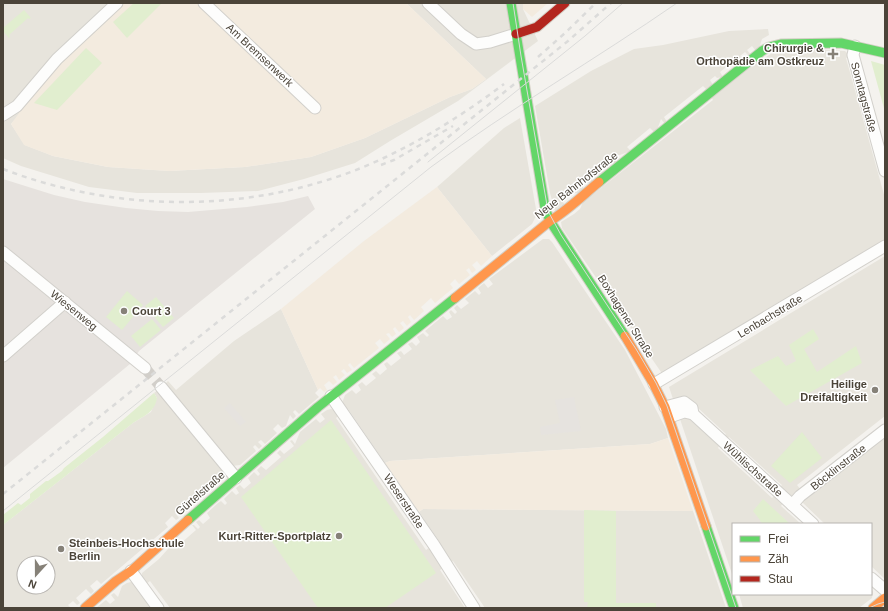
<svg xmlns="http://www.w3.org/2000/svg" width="888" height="611" font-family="Helvetica,sans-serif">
	<rect width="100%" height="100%" fill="#f4f2ee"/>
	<g fill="#e7e4dc" fill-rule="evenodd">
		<path d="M3,3H124L11,124L25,145L53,156L108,167L169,171L245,167L311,157L365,138L450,97L472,89L486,79L406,3H523V9L538,41L458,101L390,141L355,163L304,179L258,191L201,193H137L89,187L21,166L3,158Z"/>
		<path d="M768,29L769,35L762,39L759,48L756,51L752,46L747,50L751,55L749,56L745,52L740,56L744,61L739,64L735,60L720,72L723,77L717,78L715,76L710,80L713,85L707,90L703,86L664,117L667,122L665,124L661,119L657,130L654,132L650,128L627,147L631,151L614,157L617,162L615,164L611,160L601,168L604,173L590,177L593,182L590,184L586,180L581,184L584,189L578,193L566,194L561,198V200L567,207L555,211L550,193L535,106L591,71L634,49L663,45L729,31Z"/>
		<path d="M780,48L845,51L847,53L848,57L846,58L885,198V239L664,372H661L562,228L561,222L574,214L580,209L583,202L713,100L712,98L752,66Z"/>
		<path d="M520,118L536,209V216L532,224L492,256L437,187L504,128Z"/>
		<path d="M543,239H549L552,242L625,350L666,429L668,438L650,444L390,461L385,463L348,409L347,410L342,403L345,395L352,390L356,394L361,390L358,385L362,382L366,386L376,378L372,374L376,371L380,375L387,369L384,364L387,362L391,366L401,358L397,353L401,351L404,355L412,349L408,344L412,342L416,346L420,342L417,337L423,333L427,337L429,335L425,331L443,316L447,320L452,317L449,312L451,310L455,314L457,312L454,308L457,305L461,309L469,303L465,299L475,291L479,295L481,293L478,288L484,283L488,288L493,284L489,279Z"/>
		<path d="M885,256V416L797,485L801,490L793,496H789L780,487L782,485L729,437L727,439L724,436L726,434L685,396L673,399L669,387Z"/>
		<path d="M281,309L318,390L315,393L319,397L299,414L295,410L293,412L296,416L293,419L290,415L286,426L282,428L278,424L273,429L277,433L265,444L261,440L258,442L262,446L259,449L255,445L253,447L256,451L240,465L232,466L219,448L217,449L205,435L165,384L168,381L176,390L234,341Z"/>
		<path d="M158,390L224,470L225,474L223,479L219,482L216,478L209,485L212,489L203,497L199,493L197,495L200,499L197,502L193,498L189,502L192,506L184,513L180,509L175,513L179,518L176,520L172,516L165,523L168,527L101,584L97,580L90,586L94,591L91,594L86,589L76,598L80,603L77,605L73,601L68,605L71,608H3V525L133,423L151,412L157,398L154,393ZM24,563H48V587H24Z"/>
		<path d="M331,409L335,410L339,415L336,418L426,550L430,547L444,567L440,570L465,608H170L150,581L146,584L142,578V573L159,559L176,540L180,544L196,530L192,525H194L198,529L200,527L196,522L199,520L203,524L210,518L207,513L218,503L221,501L225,505L227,503L224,499L232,491L236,495L239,493L236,488L240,485L244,489L251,483L248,478L254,472L258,476L260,474L257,470L261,466L266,470L281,457L277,453L280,450L284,454L294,446L290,441L292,440L295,444L300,432L316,419L320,423L325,419L321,414L327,410Z"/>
		<path d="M687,417L719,446L718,448L772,498L775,495L783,503L781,506L801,524H733V577L680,419Z"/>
		<path d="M885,436V579L871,566V524H825L802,502L803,500Z"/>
		<path d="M423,509L693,511L726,608H485L453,561L450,563L437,543L439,541L419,512Z"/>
		<path d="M131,582L135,583L139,589L137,590L151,608H96L106,600L110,604L115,600L111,595L114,593L118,597L122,586L127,583Z"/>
		<path d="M871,588L873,592L872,598L859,608H743L739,594H871Z"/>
	</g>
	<g fill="#f3ebdf">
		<path d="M124,3H406L486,79L472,89L450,97L365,138L311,157L245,167L169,171L108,167L53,156L24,145L11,124L31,97L59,64Z"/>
		<path d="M523,3H548L532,17L523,9Z"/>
		<path d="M437,187L492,256L481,266L477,261L472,265L476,270L472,273L469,268L466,270L470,275L459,284L455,279L450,284L453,288L435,303L431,298L421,307L424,311L414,320L410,315L408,317L411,322L407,326L403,321L400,323L404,328L399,332L395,327L393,329L396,334L392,337L389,333L386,334L390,339L384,344L380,339L375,343L379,348L354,368L350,363L348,365L352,370L347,373L344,369L341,371L345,375L339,380L336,375L333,377L337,382L333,385L329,381L324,385L327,390L324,392L320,388L318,390L281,309L364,241Z"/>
		<path d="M668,438L693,511L423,509L419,512L385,463L390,461L650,444Z"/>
	</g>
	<path fill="#e6e2de" d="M3,179L54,195L85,202L126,208L158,211L188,212L247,207L283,202L308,196L315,209L139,351L130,364L3,468Z"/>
	<g fill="#e1eecf">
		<path d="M134,3H162L127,38L113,22Z"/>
		<path d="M24,10L31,18L29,19L28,18L9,35L10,37L9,38L3,31V28Z"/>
		<path d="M86,48L102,63L57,110L34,103Z"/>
		<path d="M871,61L885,65V112Z"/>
		<path d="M127,291L143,305L122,330L106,317Z"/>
		<path d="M156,297L174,318L163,327L145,306Z"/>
		<path d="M152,319L161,330L140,347L131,336Z"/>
		<path d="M813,329L819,339L804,349L817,372L856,346L862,363L786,406L750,370L778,356L786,366L796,361L789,345Z"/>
		<path d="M154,393L157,398C155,412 144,416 133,423L3,525V515L18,503L21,505L30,498V494L46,481H48L62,471L64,468L103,437Z"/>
		<path d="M331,420L436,573L385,608H318L241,497Z"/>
		<path d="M802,432L822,458L790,483L771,466Z"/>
		<path d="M763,499L790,524H763L760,521V520L753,511Z"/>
		<path d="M584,510L616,511V603H656V608H587L588,602H584Z"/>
	</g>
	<g fill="#e6e3df">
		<path d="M574,397L581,431L541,435L540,427L560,423L555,400Z"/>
		<path d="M230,403L246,422L240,426L224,408Z"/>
	</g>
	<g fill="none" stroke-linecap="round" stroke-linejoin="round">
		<path stroke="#d2cfca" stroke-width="11" stroke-dasharray="11 5.5" stroke-linecap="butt" d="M145,368L161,387"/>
		<defs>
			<g id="street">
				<path d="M204,3L315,108"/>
				<path d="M428,3L461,34L476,44L490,42L516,34"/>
				<path d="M855,46L853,55L885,171"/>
				<path d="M3,115L17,106L57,59L117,3"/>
				<path d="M3,252L145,368"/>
				<path d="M3,356L65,302"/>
				<path d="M654,384L885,246"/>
				<path d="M161,387L236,478"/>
				<path d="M331,396L434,545L474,608"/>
				<path d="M665,407L684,402L692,408L693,414"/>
				<path d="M670,417L684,412L693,414L813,524"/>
				<path d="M792,505L800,496L885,430"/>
				<path d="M131,571L158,608"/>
				<path d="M871,578L885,590"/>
			</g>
			<g id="fast">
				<path d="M511,3L545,208L550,221L625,336"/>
				<path d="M599,182L762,51L769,47L781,44L841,43L885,53"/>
				<path d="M188,520L318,407L455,298"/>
				<path d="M706,526L734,608"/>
			</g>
			<g id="slow">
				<path d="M455,298L550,221C568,210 582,196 599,182"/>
				<path d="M625,336L653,383L665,407L706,526"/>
				<path d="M85,608L116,581L131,571L188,520"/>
				<path d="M873,608L885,598"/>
			</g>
			<path id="jam" d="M516,34L537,27L565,3"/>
		</defs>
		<use href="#street" stroke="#d2d0cb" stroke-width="13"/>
		<use href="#fast" stroke="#d3cfc5" stroke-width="11"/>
		<use href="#slow" stroke="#d3cfc5" stroke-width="11"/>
		<use href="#jam" stroke="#d3cfc5" stroke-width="11"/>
		<use href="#street" stroke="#fdfdfc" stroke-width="11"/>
		<use href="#fast" stroke="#63d668" stroke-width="9"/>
		<use href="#slow" stroke="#ff974d" stroke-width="9"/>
		<use href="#jam" stroke="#b3261e" stroke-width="9"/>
		<g stroke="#dbdbda" stroke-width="1">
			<path d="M513,3L521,56L548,211L561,235L636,349L656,383L667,406L736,608"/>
			<path d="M428,162L585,36L623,3"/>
			<path d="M3,511L431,167C511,108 596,59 677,3"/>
			<path d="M869,608L878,604L885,602"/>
		</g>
		<g stroke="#dbdbda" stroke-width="2.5" stroke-dasharray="5 5" stroke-linecap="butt">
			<path d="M538,57L565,33L596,3"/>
			<path d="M381,165L394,160L453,126"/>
			<path d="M3,169C104,208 220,213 324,181C388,162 451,124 504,84"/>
			<path d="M3,494L568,41L611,3"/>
		</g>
	</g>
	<g fill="#868178" stroke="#fff" stroke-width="1.5">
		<path d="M831 48h4v4h4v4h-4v4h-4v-4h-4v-4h4z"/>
		<circle cx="124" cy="311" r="4"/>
		<circle cx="875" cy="390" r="4"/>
		<circle cx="339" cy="536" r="4"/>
		<circle cx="61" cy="549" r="4"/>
	</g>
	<g text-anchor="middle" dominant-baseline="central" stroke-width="3" stroke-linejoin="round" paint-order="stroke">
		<g font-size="11" font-weight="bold" fill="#4b4439" stroke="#fff" text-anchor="end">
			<text x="824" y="48">Chirurgie &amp;<tspan x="824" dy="13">Orthopädie am Ostkreuz</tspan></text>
			<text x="132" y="311" text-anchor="start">Court 3</text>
			<text x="867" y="384">Heilige<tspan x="867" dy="13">Dreifaltigkeit</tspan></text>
			<text x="331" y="536">Kurt-Ritter-Sportplatz</text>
			<text x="69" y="543" text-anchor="start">Steinbeis-Hochschule<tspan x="69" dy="13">Berlin</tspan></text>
		</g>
		<g font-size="11" fill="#4b4439" stroke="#fff">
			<text transform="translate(260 55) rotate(43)">Am Bremsenwerk</text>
			<text transform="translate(864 97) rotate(75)">Sonntagstraße</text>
			<text transform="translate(576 185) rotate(-38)">Neue Bahnhofstraße</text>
			<text transform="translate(74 310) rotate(39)">Wiesenweg</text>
			<text transform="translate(626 316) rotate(58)">Boxhagener Straße</text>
			<text transform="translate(770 316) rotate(-31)">Lenbachstraße</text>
			<text transform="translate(838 467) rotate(-38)">Böcklinstraße</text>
			<text transform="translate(753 469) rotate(42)">Wühlischstraße</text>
			<text transform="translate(200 493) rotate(-41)">Gürtelstraße</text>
			<text transform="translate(404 501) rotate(56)">Weserstraße</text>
		</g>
	</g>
	<rect width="888" height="611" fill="none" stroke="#4b4439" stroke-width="8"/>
	<rect x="732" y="523" width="140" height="72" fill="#ffffff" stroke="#b7b4b0"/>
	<rect x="740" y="536" width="20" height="6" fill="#63d668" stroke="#b7b4b0"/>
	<text x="768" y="543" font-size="12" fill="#4b4439">Frei</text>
	<rect x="740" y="556" width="20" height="6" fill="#ff974d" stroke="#b7b4b0"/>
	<text x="768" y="563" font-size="12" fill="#4b4439">Zäh</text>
	<rect x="740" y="576" width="20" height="6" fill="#b3261e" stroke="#b7b4b0"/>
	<text x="768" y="583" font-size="12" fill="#4b4439">Stau</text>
	<g transform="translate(36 575) rotate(201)"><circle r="19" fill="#ffffff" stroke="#b7b4b0"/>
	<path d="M0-3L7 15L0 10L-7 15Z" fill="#868178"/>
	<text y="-6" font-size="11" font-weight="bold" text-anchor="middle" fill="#4b4439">N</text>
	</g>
</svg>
